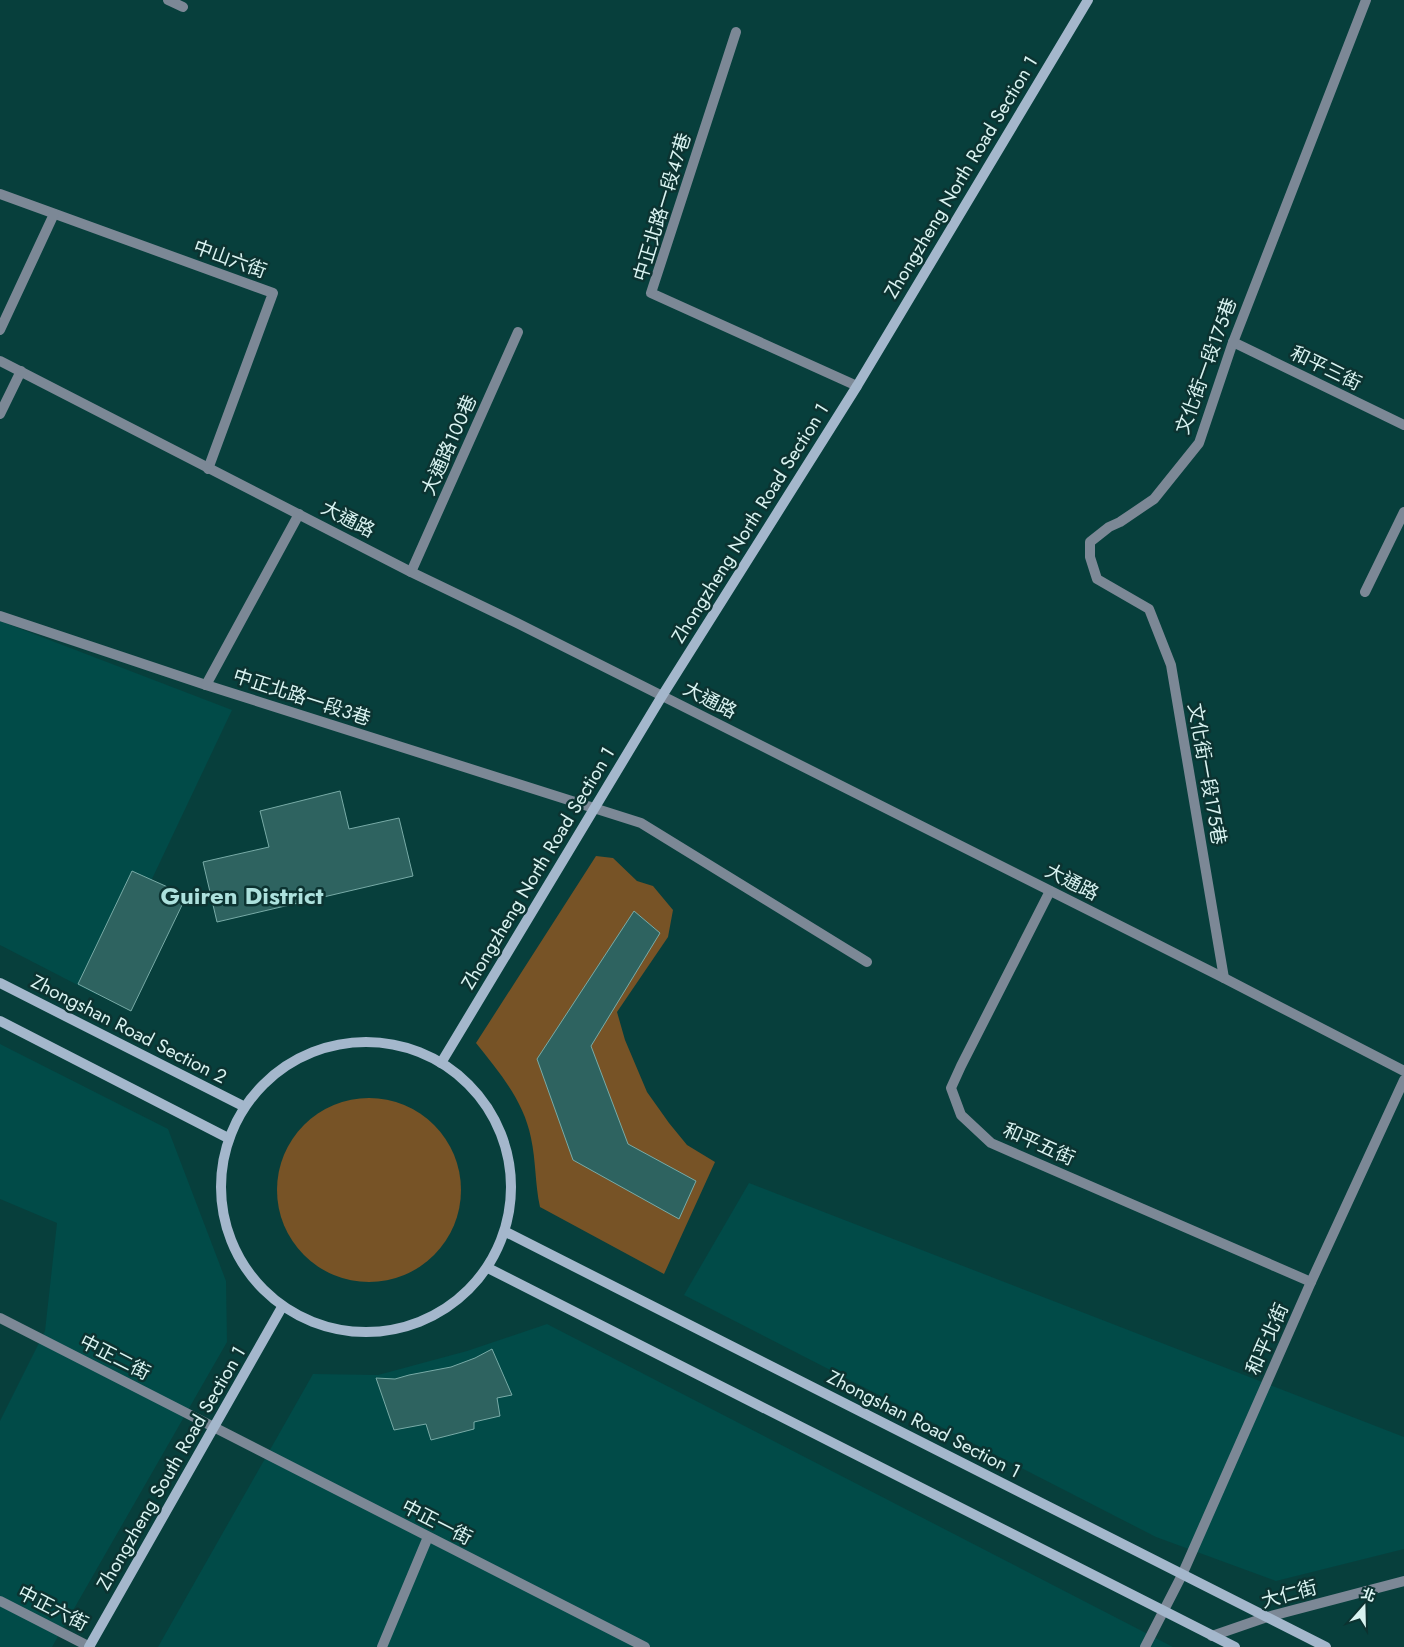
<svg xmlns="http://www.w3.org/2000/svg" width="1404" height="1647" font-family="Jost,'Noto Sans TC',sans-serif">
	<rect width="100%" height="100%" fill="#073f3c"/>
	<g fill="#014b48">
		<path d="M0,621L232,710L97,995L0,945Z"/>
		<path d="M0,1044L168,1129L226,1281L227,1342L52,1647H0V1421L45,1331L57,1223L0,1199Z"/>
		<path d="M749,1183L1404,1437V1549L1276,1581L1156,1537L684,1295Z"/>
		<path d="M547,1324L1173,1647H158L313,1374L378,1375L467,1351Z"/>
	</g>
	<g fill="#775326">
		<path d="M596,856L613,858L637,881L653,886L673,910L668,937L617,1012L625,1040L647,1092L669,1123L687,1145L715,1162L664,1274L540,1207C535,1184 536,1161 531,1138C524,1101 499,1072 476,1043Z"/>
		<circle cx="369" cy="1190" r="92"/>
	</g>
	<g fill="#2e6360" stroke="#78aba7">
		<path d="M340,791L349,829L399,818L413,876L217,922L203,862L269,847L260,811Z"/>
		<path d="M132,871L181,893L183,903L131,1011L78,984Z"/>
		<path d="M634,911L660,933L591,1046L628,1144L696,1181L679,1219L573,1160L537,1059Z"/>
		<path d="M492,1349L512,1395L497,1398L500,1416L474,1422V1429L431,1440L426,1424L394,1430L376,1378L395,1379L409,1375L451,1367L475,1358Z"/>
	</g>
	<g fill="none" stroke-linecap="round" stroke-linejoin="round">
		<g stroke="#7c8896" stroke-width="10">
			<path d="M168,0L183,7"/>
			<path d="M736,32L651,293L857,386"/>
			<path d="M0,194L273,293L208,469"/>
			<path d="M0,330L54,214"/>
			<path d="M1233,342L1404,425"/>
			<path d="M0,414L21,371"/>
			<path d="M411,572L518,332"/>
			<path d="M1365,592L1404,512"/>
			<path d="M0,616L206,685L641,823L867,962"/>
			<path d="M206,685L299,514"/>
			<path d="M1050,891L961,1066L951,1088L961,1115L991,1143L1311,1282"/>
			<path d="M1224,978L1171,665L1149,609L1097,579L1090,557V542L1109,527L1120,522L1154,499L1199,443L1232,345L1366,0"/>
			<path d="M0,1318L645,1647"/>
			<path d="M0,1601L90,1647"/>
			<path d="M382,1647L428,1537"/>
		</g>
		<g stroke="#7c8896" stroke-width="10">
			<path d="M0,361L411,572L517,623L1224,978L1404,1071"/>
			<path d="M1212,1636L1267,1617L1404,1581"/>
			<path d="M1145,1647L1182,1575L1311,1282L1404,1080"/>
		</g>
		<g stroke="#a4b7cc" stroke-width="10">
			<path d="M0,983L243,1106"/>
			<path d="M0,1021L228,1138"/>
			<circle cx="366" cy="1187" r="145"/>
			<path d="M441,1063L662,696L857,386L1088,0"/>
			<path d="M506,1232L1326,1647"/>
			<path d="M488,1268L1235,1647"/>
			<path d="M89,1647L282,1307"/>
		</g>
	</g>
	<g text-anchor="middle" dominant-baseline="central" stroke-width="5" stroke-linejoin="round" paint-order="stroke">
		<g font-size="19" fill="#d9f3f1" stroke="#0c3331">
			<text transform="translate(961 177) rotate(-59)">Zhongzheng North Road Section 1</text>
			<text transform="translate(662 207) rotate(-73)">中正北路一段47巷</text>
			<text transform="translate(230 259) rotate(20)">中山六街</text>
			<text transform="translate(1206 366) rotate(-70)">文化街一段175巷</text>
			<text transform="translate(1326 368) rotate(26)">和平三街</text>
			<text transform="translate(449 445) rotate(-66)">大通路100巷</text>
			<text transform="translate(348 519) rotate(27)">大通路</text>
			<text transform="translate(750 523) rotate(-58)">Zhongzheng North Road Section 1</text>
			<text transform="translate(302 697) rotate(18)">中正北路一段3巷</text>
			<text transform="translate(710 700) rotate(27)">大通路</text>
			<text transform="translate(1207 774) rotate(80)">文化街一段175巷</text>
			<text transform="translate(538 868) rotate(-59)">Zhongzheng North Road Section 1</text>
			<text transform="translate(1072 882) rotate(27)">大通路</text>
			<text transform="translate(129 1029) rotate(27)">Zhongshan Road Section 2</text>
			<text transform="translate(1039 1144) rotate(24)">和平五街</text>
			<text transform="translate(1267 1339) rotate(-66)">和平北街</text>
			<text transform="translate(115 1357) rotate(27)">中正二街</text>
			<text transform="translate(924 1424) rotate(27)">Zhongshan Road Section 1</text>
			<text transform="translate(171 1468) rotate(-60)">Zhongzheng South Road Section 1</text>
			<text transform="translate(437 1522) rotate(27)">中正一街</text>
			<text transform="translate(1289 1594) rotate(-15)">大仁街</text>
			<text transform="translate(53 1608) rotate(27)">中正六街</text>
		</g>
		<g font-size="24" font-weight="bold" fill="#ade1dd" stroke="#0c3331">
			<text x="242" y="895">Guiren District</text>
		</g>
	</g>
	<g transform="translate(1364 1607) rotate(20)" stroke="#0c3331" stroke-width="4" paint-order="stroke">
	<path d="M0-4L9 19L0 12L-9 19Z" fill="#d9f3f1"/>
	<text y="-8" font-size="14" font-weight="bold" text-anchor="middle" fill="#d9f3f1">北</text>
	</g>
</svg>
